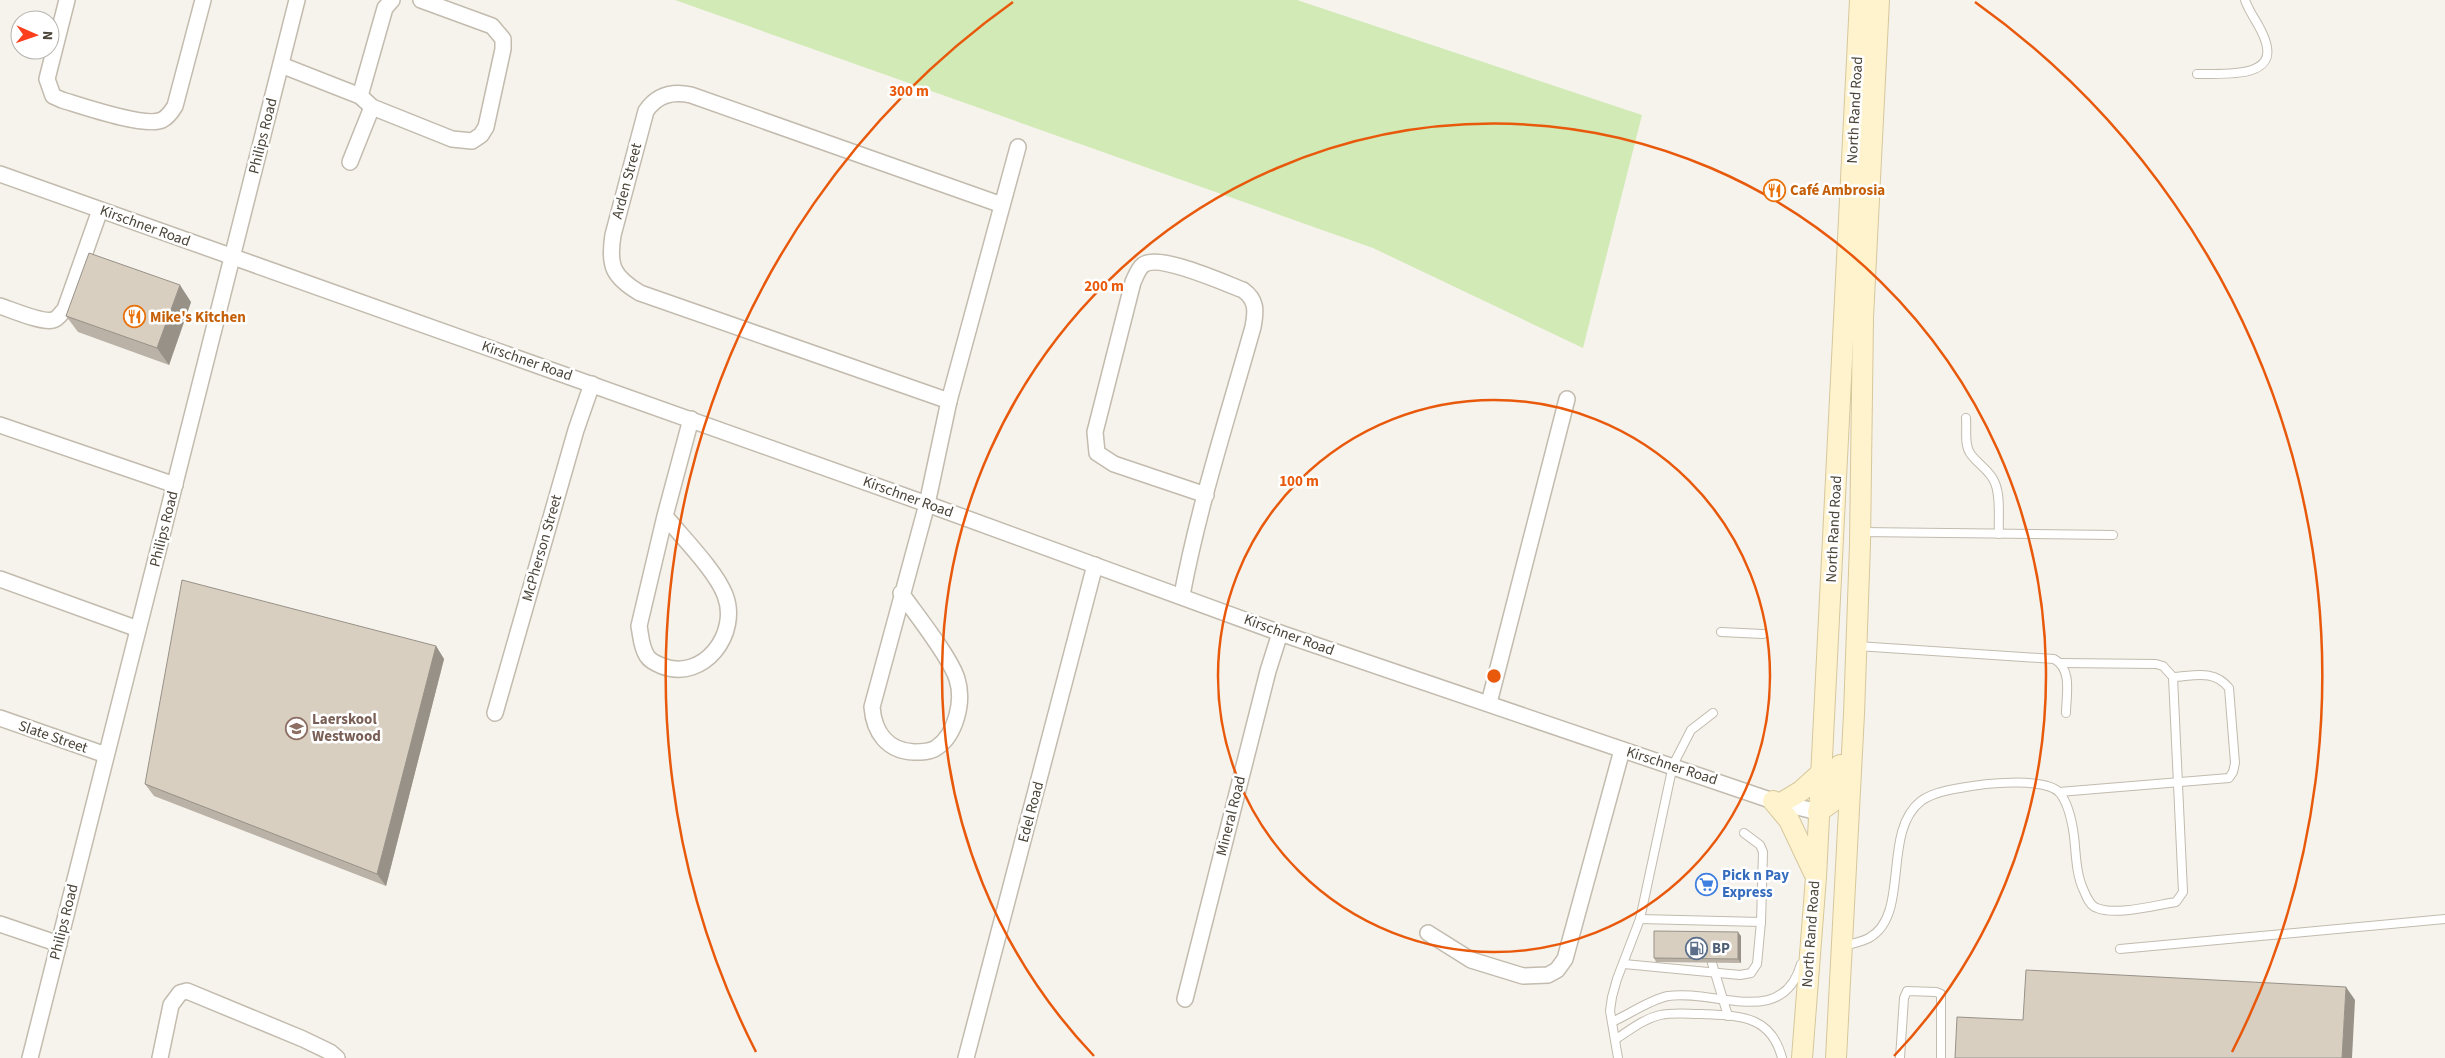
<svg xmlns="http://www.w3.org/2000/svg" width="2445" height="1058" font-family="'Source Sans 3',sans-serif">
	<rect width="100%" height="100%" fill="#f6f3ec"/>
	<path fill="#d2eab5" d="M675,0H1297L1642,115L1583,348L1373,248Z"/>
	<g fill="none" stroke-linecap="round" stroke-linejoin="round">
		<defs>
			<g id="lane">
				<path d="M2197,74C2219,73 2277,80 2266,43C2262,27 2250,15 2245,0"/>
				<path d="M1966,418C1967,429 1964,444 1970,453C1977,464 1990,470 1995,483C2001,497 1998,518 1999,534"/>
				<path d="M1860,532L2113,535"/>
				<path d="M1721,632L1763,634"/>
				<path d="M1857,646L2054,659C2073,669 2066,696 2066,713"/>
				<path d="M2059,792L2229,778L2233,772L2235,763L2229,688C2214,669 2194,676 2173,677"/>
				<path d="M1640,919L1761,922L1763,852L1760,845L1744,833"/>
				<path d="M1843,946C1852,944 1861,942 1869,938C1911,915 1881,832 1921,801C1932,793 1947,790 1960,788C1981,784 2045,776 2060,793C2069,805 2072,821 2074,836C2076,854 2076,875 2084,891C2087,898 2090,906 2097,908C2116,916 2156,905 2176,902L2183,892L2173,677L2163,666L2156,664L2061,663"/>
				<path d="M2120,949L2445,919"/>
				<path d="M1712,963L1728,1016"/>
				<path d="M1624,964L1740,975L1751,973L1757,964L1761,922"/>
				<path d="M1612,1022C1630,1014 1649,1000 1668,996C1715,989 1783,1029 1801,964"/>
				<path d="M1616,1039C1630,1030 1643,1019 1660,1015C1674,1012 1689,1014 1702,1014C1740,1016 1771,1015 1782,1058"/>
				<path d="M1618,1058L1610,1011L1612,997L1617,979L1640,919L1673,765L1691,730L1713,713"/>
				<path d="M1900,1058L1904,998L1907,991L1936,992L1941,994V1058"/>
			</g>
			<g id="street">
				<path d="M67,0L47,79L53,96L62,100C82,106 145,128 162,120C168,117 172,111 175,106L203,0"/>
				<path d="M281,65L360,96L372,107L452,139L472,141L481,135L486,127L503,49V39L492,26L421,0"/>
				<path d="M360,96L385,8L392,0"/>
				<path d="M350,162L372,107"/>
				<path d="M0,174L927,504L1280,633L1773,801L1818,812"/>
				<path d="M0,306C12,310 42,323 53,320C59,318 61,313 65,309L100,210"/>
				<path d="M949,401L640,293C613,277 608,266 613,235L646,111C657,95 672,91 691,95L1002,205"/>
				<path d="M0,425L175,485"/>
				<path d="M665,516C682,537 716,571 725,595C740,633 704,682 662,666C657,664 650,661 647,656C641,647 641,636 639,626L665,516L691,419"/>
				<path d="M0,579L138,629"/>
				<path d="M901,593C915,613 951,658 957,679C964,701 956,735 936,748C930,752 921,752 914,752C887,751 874,732 872,707L927,504L949,401L1018,147"/>
				<path d="M1182,595C1199,505 1228,416 1253,327C1256,311 1257,300 1243,290C1224,283 1159,253 1143,265C1138,269 1136,276 1133,282L1095,432L1097,453L1114,464L1206,495"/>
				<path d="M1489,703L1567,399"/>
				<path d="M495,713L576,430L592,384"/>
				<path d="M0,718L106,755"/>
				<path d="M0,924L59,944"/>
				<path d="M1428,933L1471,960L1523,976L1548,975L1557,970L1565,959L1622,750"/>
				<path d="M1185,999L1268,671L1280,633"/>
				<path d="M30,1058L297,0"/>
				<path d="M160,1058L171,1005L180,993L187,991L303,1039L330,1052L337,1058"/>
				<path d="M966,1058L1095,565"/>
			</g>
			<g id="secondary">
				<path d="M1773,801L1789,820L1814,873"/>
				<path d="M1781,803L1801,791L1821,773"/>
				<path d="M1818,812L1832,802L1839,782L1840,765"/>
				<path d="M1802,1058L1816,877L1860,0"/>
				<path d="M1836,1058L1854,714L1860,544L1863,318L1879,0"/>
			</g>
		</defs>
		<use href="#lane" stroke="#c2bbae" stroke-width="10"/>
		<use href="#street" stroke="#c2bbae" stroke-width="18"/>
		<use href="#secondary" stroke="#d6c79b" stroke-width="22"/>
		<use href="#lane" stroke="#fff" stroke-width="8"/>
		<use href="#street" stroke="#fff" stroke-width="15"/>
		<use href="#secondary" stroke="#fff3cd" stroke-width="20"/>
	</g>
	<g fill="#bab2a6">
		<path d="M191,302L169,365L78,332L66,316Z"/>
		<path d="M436,646L444,659L386,886L154,796L145,784Z"/>
		<path d="M1741,936V963L1656,962L1654,958Z"/>
	</g>
	<g fill="#979187">
		<path d="M180,285L191,302L169,365L157,348Z"/>
		<path d="M436,646L444,659L386,886L377,874Z"/>
		<path d="M1738,932L1741,936V963L1738,959Z"/>
		<path d="M2346,987L2355,1000L2352,1058H2342Z"/>
	</g>
	<g fill="#d8cfc1" stroke="#979187">
		<path d="M89,253L180,285L157,348L66,316Z"/>
		<path d="M182,580L436,646L377,874L145,784Z"/>
		<path d="M1654,931L1738,932V959L1654,958Z"/>
		<path d="M2026,970L2346,987L2342,1058H1955L1957,1017L2023,1020Z"/>
	</g>
	<g fill="none" stroke="#e8590c" stroke-width="2.5">
		<circle cx="1494" cy="676" r="276"/>
		<path d="M1094 1056A552 552 0 1 1 1894 1056"/>
		<path d="M756 1052A828 828 0 0 1 1013 2M1975 2A828 828 0 0 1 2232 1052"/>
	</g>
	<defs>
		<symbol id="restaurant-ring" viewBox="-11 -11 22 22"><circle r="9.5" fill="#fff" stroke="#e8710a" stroke-width="1.5"/><path d="M-5-6h1v4h1v-4h1v4h1v-4h1v5L-1.5 .5V6h-2V.5L-5-1ZM5-6V6H3V1.5H1.5Q1.5-4 5-6Z" fill="#e8710a"/></symbol>
		<symbol id="school-ring" viewBox="-11 -11 22 22"><circle r="9.5" fill="#fff" stroke="#8d6e63" stroke-width="1.5"/><path d="M0-5L7-2L0 1L-7-2ZM-4 1L0 2.5L4 1V4Q0 6-4 4Z" fill="#8d6e63"/></symbol>
		<symbol id="supermarket-ring" viewBox="-11 -11 22 22"><circle r="9.5" fill="#fff" stroke="#3f7fe0" stroke-width="1.5"/><path d="M-6-5.5h2.5l.6 2H6L4.5 2H-2.5L-4.4-4H-6ZM-1.5 3.2a1.3 1.3 0 1 0 .1 0ZM3 3.2a1.3 1.3 0 1 0 .1 0Z" fill="#3f7fe0"/></symbol>
		<symbol id="fuel-ring" viewBox="-11 -11 22 22"><circle r="9.5" fill="#fff" stroke="#5c6f8a" stroke-width="1.5"/><path d="M-5.5-6h7V0h2V4h1.3V-2.5L3-4.5l.8-.8L6-3V5H2.5V1h-1V6h-7ZM-4.2-4.7v3.2H.2V-4.7Z" fill="#5c6f8a"/></symbol>
	</defs>
	<g fill-rule="evenodd">
		<use href="#restaurant-ring" x="1762" y="178" width="25" height="25"/>
		<use href="#restaurant-ring" x="122" y="304" width="25" height="25"/>
		<use href="#school-ring" x="284" y="716" width="25" height="25"/>
		<use href="#supermarket-ring" x="1694" y="872" width="25" height="25"/>
		<use href="#fuel-ring" x="1684" y="936" width="25" height="25"/>
	</g>
	<g text-anchor="middle" dominant-baseline="central" stroke-width="5" stroke-linejoin="round" paint-order="stroke">
		<g font-size="15" fill="#4b4439" stroke="#fff">
			<text transform="translate(1855 110) rotate(-87)">North Rand Road</text>
			<text transform="translate(263 136) rotate(-76)">Philips Road</text>
			<text transform="translate(627 181) rotate(-75)">Arden Street</text>
			<text transform="translate(145 226) rotate(20)">Kirschner Road</text>
			<text transform="translate(527 361) rotate(19)">Kirschner Road</text>
			<text transform="translate(908 497) rotate(20)">Kirschner Road</text>
			<text transform="translate(164 529) rotate(-76)">Philips Road</text>
			<text transform="translate(1834 529) rotate(-87)">North Rand Road</text>
			<text transform="translate(542 548) rotate(-74)">McPherson Street</text>
			<text transform="translate(1289 635) rotate(20)">Kirschner Road</text>
			<text transform="translate(53 737) rotate(19)">Slate Street</text>
			<text transform="translate(1672 766) rotate(18)">Kirschner Road</text>
			<text transform="translate(1031 812) rotate(-75)">Edel Road</text>
			<text transform="translate(1231 816) rotate(-76)">Mineral Road</text>
			<text transform="translate(64 922) rotate(-76)">Philips Road</text>
			<text transform="translate(1811 934) rotate(-86)">North Rand Road</text>
		</g>
		<g font-size="15" font-weight="bold" fill="#c56008" stroke="#fff" text-anchor="start">
			<text x="1790" y="190">Café Ambrosia</text>
			<text x="150" y="317">Mike's Kitchen</text>
		</g>
		<g font-size="15" font-weight="bold" fill="#785e54" stroke="#fff" text-anchor="start">
			<text x="312" y="719">Laerskool<tspan x="312" dy="17">Westwood</tspan></text>
		</g>
		<g font-size="15" font-weight="bold" fill="#366cbe" stroke="#fff" text-anchor="start">
			<text x="1722" y="875">Pick n Pay<tspan x="1722" dy="17">Express</tspan></text>
		</g>
		<g font-size="15" font-weight="bold" fill="#4e5e75" stroke="#fff" text-anchor="start">
			<text x="1712" y="948">BP</text>
		</g>
	</g>
	<circle cx="1494" cy="676" r="8" fill="#e8590c" stroke="#fff" stroke-width="2.5"/>
	<g font-size="15" text-anchor="middle" font-weight="bold" fill="#e8590c" stroke="#fff" stroke-width="5" stroke-linejoin="round" paint-order="stroke">
		<text x="909" y="96">300 m</text>
		<text x="1104" y="291">200 m</text>
		<text x="1299" y="486">100 m</text>
	</g>
	<g transform="translate(35 35) rotate(92)"><circle r="24" fill="#ffffff" stroke="#b7b4b0"/>
	<path d="M0-4L9 19L0 12L-9 19Z" fill="#fc3f1d"/>
	<text y="-8" font-size="14" font-weight="bold" text-anchor="middle" fill="#4b4439">N</text>
	</g>
</svg>
